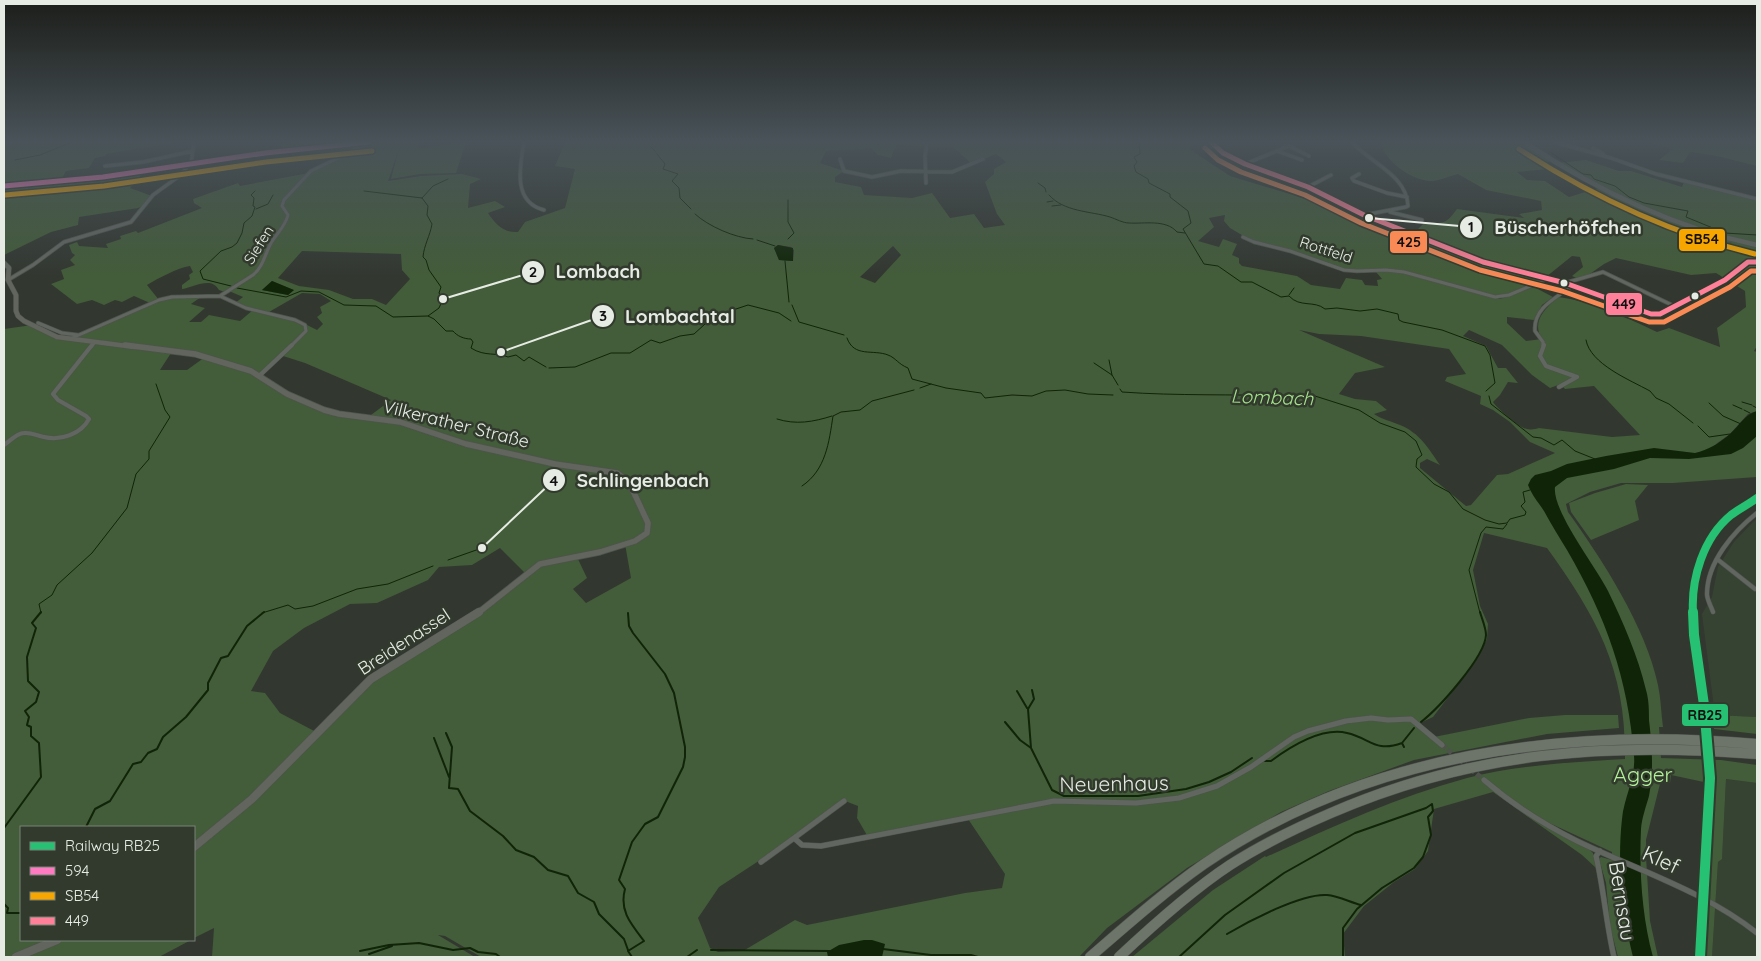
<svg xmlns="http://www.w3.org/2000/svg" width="1761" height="961" viewBox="0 0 1761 961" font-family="Quicksand,sans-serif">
<rect width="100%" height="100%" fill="#323730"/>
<path fill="#374332" d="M1757 518V717L1715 715 1702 614 1712 597 1718 567 1734 542Z
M1726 779 1757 783V957H1712L1718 862 1722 858Z"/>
<path fill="#435c39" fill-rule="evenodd" d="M6 142H177L106 154 105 156 95 158 89 168 66 171 61 180 4 186V144Z
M283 142H419V148L466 142 456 173 420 174 391 179 398 152 388 181 421 176 462 174 481 179 470 184 468 208 495 201 505 207 488 213C496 225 504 233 518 232L525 222 565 208 575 169 555 166 565 142H1199L1188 148 1230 176 1313 201 1354 221 1377 230 1386 231 1394 228 1412 235 1425 222C1444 224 1446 224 1457 209L1524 218 1519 214 1542 210 1541 201 1486 190 1458 174C1449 176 1439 181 1431 181 1413 181 1383 161 1381 142H1525L1550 161 1547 163 1550 169 1517 172 1527 180 1545 181 1569 197 1598 188 1636 206 1701 232 1757 247V346L1754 351 1757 352V411L1748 414 1730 434 1716 444 1731 441 1750 421 1749 417 1757 412V477L1673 483H1621L1590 492 1566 504 1568 512C1602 559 1646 627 1658 685 1661 699 1661 713 1663 727H1659L1661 758 1721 760 1757 765V783L1726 779 1722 859 1718 862 1712 957H1704L1714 798 1713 784 1671 775 1670 783 1661 780 1646 840V857L1650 921 1658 957H1618L1610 926 1606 883 1599 859 1601 857 1612 860V852L1545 821 1505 795 1501 790 1495 791 1532 818 1588 848 1593 853 1596 868 1582 855 1493 792 1434 809 1428 851 1415 869 1394 882 1364 906 1343 934 1345 957H1132L1213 890 1265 856 1266 857C1332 827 1397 797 1467 778 1518 765 1573 762 1625 759 1626 670 1598 619 1547 548L1484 533 1473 570 1480 606 1488 624 1487 639 1475 662 1433 717 1420 723 1412 717 1388 719 1370 716 1322 725 1325 728 1371 719 1389 722H1411L1440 745H1442L1434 737 1529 718 1565 715H1618L1619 728 1547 734 1414 760 1329 791 1281 812 1187 868 1107 928 1079 957H481L445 936 438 935 475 957H212L214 928 194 938V827H21V940H191L159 957H4V329L32 325 57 337 70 339 150 303 134 296 122 302 115 300 104 305 92 300 77 304 51 284 64 279 61 270 75 265 70 260 75 255 72 253 69 245 77 242 79 246 108 248 106 244 121 239 120 236 136 231 138 233 202 208 194 203 193 199 238 183 240 186 309 173 352 153 362 144 280 151ZM896 145 953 147 972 164 996 154 1006 162 994 169V174L985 182 997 214 1005 225 984 228 974 214 950 218 932 193 912 198 864 195 861 187 835 182V177L844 171 820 163 826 151 871 148 878 155 891 158ZM1225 215 1224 221 1230 228 1257 244 1287 249 1344 269 1362 271 1383 268 1402 271 1496 296 1507 294 1541 281 1572 256 1580 257 1583 267 1572 276 1579 279 1587 276 1604 264 1616 258 1691 275 1716 273 1745 291 1746 307 1717 328 1720 347 1669 328 1657 332C1623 316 1595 302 1558 297 1545 309 1531 321 1542 339L1526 341 1507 323V317L1534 320 1542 305 1553 297 1534 287 1500 299 1416 275 1384 270 1376 272 1382 279 1377 280 1378 286 1365 285 1362 280 1346 278 1340 289 1311 285 1297 276 1242 266 1239 263V258L1232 255 1237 244 1223 239 1219 247 1198 241 1214 227 1209 218ZM1692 230 1731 243H1732L1717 239 1696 249 1688 246 1686 235ZM778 245 791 247 794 250 793 261 779 260 774 248ZM893 246 901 255 875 283 860 277ZM302 251 401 254 402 270 410 279 386 305 372 299H353L329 290 299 286 278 278ZM190 266 193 272 189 275 190 279 182 285V289C195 287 211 276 219 290L225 292 234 286 229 291 243 297 235 303 253 310 240 321 209 315 201 322H189L205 308 191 304 201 297H172L159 300 147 285C159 278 177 268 190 266ZM272 281 293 290H294L288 295 262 290ZM302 293 320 294 331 301 320 307 322 313 317 317 323 324 317 330 301 322 269 312ZM1299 330 1319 334 1361 336 1449 349 1466 374 1447 377 1445 381 1481 396 1480 404 1493 410 1510 422 1530 442 1555 453 1508 474 1497 475 1471 505 1466 506 1420 468V463L1427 459 1440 465C1429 449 1420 433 1400 425 1391 421 1383 420 1374 414L1387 410 1376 401 1355 399 1339 394 1355 373 1385 367ZM1469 330 1502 345 1532 375 1550 388 1561 384 1565 389 1594 386 1640 435 1612 437 1539 428C1536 429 1531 430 1527 429 1519 428 1497 408 1493 402L1500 395 1508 382 1518 383 1506 368H1498L1486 346 1463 336ZM173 350 205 357 187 370H160ZM280 355 305 363 391 400 367 418C323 412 297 400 259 376ZM625 544 631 578 586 603 573 589 587 578 577 557ZM500 548 526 574 473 617 371 680 318 733 280 713 265 693 251 691 273 651 304 628 350 604 377 603 428 580 439 567 472 565ZM845 801 858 806 857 818 868 837 968 819 1005 874 1002 888 965 893 807 925 795 920 743 951 718 952 710 948 698 918 719 887 794 838Z
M1648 142H1757V166L1717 156 1690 152 1683 163 1659 160 1673 149Z
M1586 160 1619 171H1631L1682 187 1684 182 1757 199V244L1717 235 1639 205 1557 163Z
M143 173 130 188 152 196 145 205 138 208 79 217 78 225 51 232 4 255V187Z
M1626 484 1648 485 1635 501 1639 520 1591 540 1571 512 1569 503 1595 493Z
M1715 715 1757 717V734L1714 729Z"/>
<path fill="#102507" d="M778 245 793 248V261L779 260 774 248Z
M272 281 294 290 288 295 262 290Z
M1757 411V436L1743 448 1731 454 1689 459 1650 458 1614 469 1567 478 1555 487C1552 511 1596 567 1608 591 1623 622 1638 656 1646 690 1649 700 1649 711 1649 720 1652 746 1654 770 1649 796 1646 807 1642 817 1641 829 1639 871 1642 917 1653 957H1633C1622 912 1617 865 1622 819 1624 797 1636 778 1634 756 1628 678 1606 617 1567 550 1559 537 1551 524 1544 511 1538 502 1532 495 1528 485L1531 479 1535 475 1551 471 1567 464 1606 456 1654 448 1695 453C1708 450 1720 443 1730 434 1740 425 1744 415 1757 411Z
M864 940H872L885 944 882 957H828L827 952 839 945Z"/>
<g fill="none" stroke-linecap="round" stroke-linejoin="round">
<path stroke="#102507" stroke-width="1" d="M1139 142 1140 154 1134 157 1137 162 1134 166 1136 172 1148 179 1149 183 1170 194V197L1188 211 1191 223 1183 229 1204 264 1218 266 1241 282H1252L1281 297 1289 296C1300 308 1314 300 1325 309L1337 308 1360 311 1377 309 1398 314 1399 320 1403 322 1442 330 1485 346 1490 355 1495 383 1486 391
M650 146 655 151
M1550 152 1583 174 1591 175 1594 179 1615 186 1629 197 1644 203 1688 211 1686 217 1725 233 1757 235
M657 154 665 164 663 169 678 174 672 181 679 188 680 198 691 209
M15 160 40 155 72 142
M1038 183 1045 188 1046 192
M364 191 422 198
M1049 195C1064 212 1090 211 1110 217 1116 219 1123 223 1129 223 1144 224 1166 219 1177 232L1185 233
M422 198 428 206 427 215 432 224C430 236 424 245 423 257L426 260 429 270 441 287 439 293 443 299 439 308 428 316 434 319 446 331H453C457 336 464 339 471 339L473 342 471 348C485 357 497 352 508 357L516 355 524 361 529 357 546 367
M422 198 433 186 448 179
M788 200V222L794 233 788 239
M1047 202 1053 201
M1052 206 1061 205
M256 209 268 204 273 195
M695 214C708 226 735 238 753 239
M757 240 775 246
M785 261 789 302
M231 286 203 279 200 271 221 251 232 247 237 243 242 233 244 223 252 216 255 207 253 206 254 198 251 195 255 191
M237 288 286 297 301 291 319 292 344 305 376 306 393 317 428 316
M1289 295 1294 288
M792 305 799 322 844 335
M847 338C854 358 873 349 888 355 896 358 898 364 908 368L912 379 946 388 981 393 985 398 1012 395 1032 396 1046 391 1065 390 1088 394 1113 395
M1586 340C1590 364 1630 380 1650 391L1656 398 1669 404 1693 423
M1109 360 1112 375
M1094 363 1112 375 1118 385
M549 368 575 367 611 353H630L651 340 660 343 680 336 694 334 705 324 724 313 748 305 779 313 791 321
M920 388 931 384
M1120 389 1122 392C1177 396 1233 394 1288 396L1293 394 1315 396 1359 410 1380 423 1405 432 1416 441 1422 455 1417 459 1416 467 1434 484 1449 492 1463 509 1485 520 1499 524 1507 523 1510 519 1525 515 1526 512 1521 506 1525 502 1523 492 1530 490
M1489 396 1491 404 1533 437 1541 438 1554 445 1562 440 1575 451 1595 459
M1742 402 1752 405
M1709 403 1723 416 1741 424
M1733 405 1742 409
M1753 406 1757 408
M1744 410 1750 413
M777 419C796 425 813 422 832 416
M1698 426 1709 437 1730 434
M802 486C826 470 829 442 833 416L841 412 860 410 872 401 914 390
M448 560 482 548
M41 613 39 604 52 595 57 585 92 553 127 508 136 474 149 459V451L170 417 165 410 156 384
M262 613 288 605 295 609 313 606 357 589 388 584 433 566
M1480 613 1469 570 1481 533 1486 527 1503 529 1507 524"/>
<path stroke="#102507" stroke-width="2" d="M628 613 629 626 633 633 665 674 674 693 685 747V757L683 767 658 817 645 824 632 842 619 880 625 889C619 911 631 924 644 941L628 951 632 957
M1032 690 1034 699 1028 709 1031 748 1052 790 1064 796H1138L1186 789 1209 782 1231 772 1252 758
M1017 691 1027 708
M1005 722 1020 740 1031 748
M1421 722C1439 708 1485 657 1486 635 1486 628 1482 619 1480 612
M446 733 452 747 449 788 458 789 470 811 503 836 516 850 534 857 548 870 568 876 578 893 594 902 599 914 624 939 628 950
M434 738 449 777
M1404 747 1402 743 1414 728
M1265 761H1271C1290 747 1322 727 1347 733 1370 738 1375 753 1402 743
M86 827 95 809 110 801 133 764 141 762 148 753 157 749 163 737 186 717 208 690V683L221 658 228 656 247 626 264 612
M4 828 41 777 39 743 31 736V727L27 725 29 717 25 711 36 702 39 692 28 681 27 657 36 628 32 623 41 612
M4 904 8 908 7 913H21
M1227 934C1249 921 1302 893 1327 895 1338 896 1350 902 1361 905
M883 949 931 955H971L978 957
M711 950 832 951
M360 951 389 945 419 943 453 950 470 948 478 952 496 954 500 957
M369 954 392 946
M687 957 697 950
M1179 957 1225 915 1284 873 1355 833 1426 808 1432 804
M1343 957V928L1357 909 1382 888 1414 868 1423 857 1431 835 1428 817 1433 811 1432 804"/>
<path stroke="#4d524b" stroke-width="5" stroke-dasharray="5 2.5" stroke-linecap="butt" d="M1442 745 1484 780"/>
<defs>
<path id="street-far2" d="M524 142C520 166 512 202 544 210
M1211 142 1223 153 1245 164 1308 187 1364 215 1483 262 1565 283 1651 314H1660L1725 280 1748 262H1757
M1352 142C1370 163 1407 175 1408 206L1406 207 1364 215
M1555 142 1611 158 1656 174 1757 199
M1593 148 1603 154
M1277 151 1302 160
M840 159 844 171 872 177 901 171 952 172 983 159
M191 164 194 142
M1245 164 1289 146 1309 156
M105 166 143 162 193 151
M1359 174 1352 178 1354 181 1387 193 1407 197
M926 183 925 156 927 142
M1308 187 1331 175
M1390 212 1422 220
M1243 237 1254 242 1290 251 1344 270 1357 271 1386 270 1404 272 1495 297 1509 295 1547 279
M8 280 33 265 64 242 131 222 153 195 182 174 189 164
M1565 283 1603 272 1674 306
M220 296 246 308 295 320 305 325 306 331 290 347
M38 323 62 333 78 335
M72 338 159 300 172 297 220 296 253 275C263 267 265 254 271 243 277 233 285 227 288 215L282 206 284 200 311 171 351 152 362 143
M91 347 95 342
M1543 347V342L1535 331C1533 308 1556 298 1572 286"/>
<path id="street-far1" d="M1544 345 1540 356 1546 366 1577 377 1559 387
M259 376 292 345
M4 445C10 441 17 433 24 433 31 432 37 436 44 437 61 441 81 434 89 419L86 416 58 400 53 394 92 345
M1717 559 1755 589
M1713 612C1711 606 1707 600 1707 594 1707 562 1734 531 1757 513"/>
<path id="street" d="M1484 780C1512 804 1543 824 1577 841 1637 870 1704 891 1757 933
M794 838 844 801
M1600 851 1596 856C1604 890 1606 923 1614 957
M761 862 794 838 802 845 821 846 1054 801 1136 803 1179 798 1217 786 1251 767 1294 737 1308 731 1346 721 1371 718 1388 720 1411 719 1442 745"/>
<path id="secondary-far2" d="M1524 142C1596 190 1672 227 1757 245
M4 186 103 177 265 153 371 142
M4 263 9 268 8 280 16 295V311L18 316 24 321 57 337 135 347"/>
<path id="secondary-far1" d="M125 345 195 354 251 371 287 394 324 410 339 414 400 422 466 444 555 464 617 473 627 481 634 493 648 523 647 533 635 541 600 552 540 564 478 613"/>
<path id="secondary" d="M194 847 252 799 371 679 479 612
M16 957 57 940"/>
<path id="highway" d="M1090 957C1127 925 1164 892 1204 864 1367 753 1565 727 1757 744
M1119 957C1152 926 1192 890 1230 865 1261 845 1296 828 1331 813 1472 752 1605 742 1757 754"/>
</defs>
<use href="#street-far2" stroke="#4f544d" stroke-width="4.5"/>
<use href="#street-far1" stroke="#4f544d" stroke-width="5"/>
<use href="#street" stroke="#4f544d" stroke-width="6"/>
<use href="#secondary-far2" stroke="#4f544d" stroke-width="5.5"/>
<use href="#secondary-far1" stroke="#4f544d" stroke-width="7"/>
<use href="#secondary" stroke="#4f544d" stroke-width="9"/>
<use href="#highway" stroke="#4f544d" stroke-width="11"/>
<use href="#street-far2" stroke="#626661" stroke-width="3"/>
<use href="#street-far1" stroke="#626661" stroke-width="4"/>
<use href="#street" stroke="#626661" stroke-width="5"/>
<use href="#secondary-far2" stroke="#61655e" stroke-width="4.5"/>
<use href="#secondary-far1" stroke="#61655e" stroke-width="5.5"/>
<use href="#secondary" stroke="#61655e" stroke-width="8"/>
<use href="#highway" stroke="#6d7469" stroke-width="10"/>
<defs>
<path id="bus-1" d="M4 186 103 177 265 153 369 142"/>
<path id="bus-2" d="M1519 149C1593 197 1669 233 1755 254
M5 195 104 186 266 162 372 151"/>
<path id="bus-3" d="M1211 142 1223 153 1245 164 1308 187 1364 215 1483 262 1565 283 1651 314H1660L1725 280 1748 262H1757"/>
<path id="bus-4" d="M1205 148 1218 160 1241 172 1305 195 1361 223 1480 270 1562 291 1649 322H1664L1730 287 1751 271H1757"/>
</defs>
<use href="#bus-1" stroke="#313a2d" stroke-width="8"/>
<use href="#bus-2" stroke="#313a2d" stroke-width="8"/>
<use href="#bus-3" stroke="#313a2d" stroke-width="8"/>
<use href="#bus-4" stroke="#313a2d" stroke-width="8"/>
<use href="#bus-1" stroke="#fe7ac1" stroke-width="5"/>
<use href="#bus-2" stroke="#f7a600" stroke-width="5"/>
<use href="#bus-3" stroke="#ff8098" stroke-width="5"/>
<use href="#bus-4" stroke="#f98a56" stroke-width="5"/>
<defs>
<path id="rail-1-far1" d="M1693 613C1691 579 1703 538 1731 515 1739 509 1749 504 1757 498"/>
<path id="rail-1" d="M1693 612 1694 635 1704 705 1710 778 1700 957"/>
</defs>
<use href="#rail-1-far1" stroke="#313a2d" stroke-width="11"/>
<use href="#rail-1" stroke="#313a2d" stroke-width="14"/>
<use href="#rail-1-far1" stroke="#26c172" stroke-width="8"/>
<use href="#rail-1" stroke="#26c172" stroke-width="10"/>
</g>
<linearGradient id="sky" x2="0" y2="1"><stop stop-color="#1c1e1a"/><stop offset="0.51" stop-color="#495359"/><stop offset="1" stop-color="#495359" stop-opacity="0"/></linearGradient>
<rect width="1761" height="277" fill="url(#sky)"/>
<g fill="#e6ece4" stroke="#313a2d" stroke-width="2">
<circle cx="1564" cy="283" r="4.5"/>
<circle cx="1695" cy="296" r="4.5"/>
</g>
<g text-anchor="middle" stroke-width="5" stroke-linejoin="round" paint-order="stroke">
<g font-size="15" fill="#e6ece4" stroke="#313a2d">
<text transform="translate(259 245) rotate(-58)" y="5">Siefen</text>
<text transform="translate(1326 250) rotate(18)" y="5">Rottfeld</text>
</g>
<g font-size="18" fill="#e6ece4" stroke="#313a2d">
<text transform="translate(456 424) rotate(14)" y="6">Vilkerather Straße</text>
<text transform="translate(404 642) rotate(-33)" y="6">Breidenassel</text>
</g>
<g font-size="19" font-style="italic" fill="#a4e38a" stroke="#313a2d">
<text transform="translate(1272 397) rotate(2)" y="7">Lombach</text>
</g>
<g font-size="21" fill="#b2f198" stroke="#313a2d">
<text x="1643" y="782">Agger</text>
</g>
<g font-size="21" fill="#e6ece4" stroke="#313a2d">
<text transform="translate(1114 784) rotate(-1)" y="7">Neuenhaus</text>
<text transform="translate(1661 860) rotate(25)" y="7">Klef</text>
<text transform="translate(1622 901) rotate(81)" y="7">Bernsau</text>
</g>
</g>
<path fill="none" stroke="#e6ece4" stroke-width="2" d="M1369 218L1471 227M443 299L533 272M501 352L603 316M482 548L554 480"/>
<g fill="#e6ece4" stroke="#313a2d" stroke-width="2">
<circle cx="1369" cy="218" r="5"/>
<circle cx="443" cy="299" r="5"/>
<circle cx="501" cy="352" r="5"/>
<circle cx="482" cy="548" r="5"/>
<circle cx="1471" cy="227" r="12"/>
<circle cx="533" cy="272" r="12"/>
<circle cx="603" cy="316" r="12"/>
<circle cx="554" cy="480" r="12"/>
</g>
<g font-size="15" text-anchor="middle" font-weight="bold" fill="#111">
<text x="1471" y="232">1</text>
<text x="533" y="277">2</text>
<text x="603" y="321">3</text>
<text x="554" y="486">4</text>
</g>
<g font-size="19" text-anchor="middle" font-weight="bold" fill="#e6ece4" stroke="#313a2d" stroke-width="5" stroke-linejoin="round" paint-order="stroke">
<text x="1568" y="234">Büscherhöfchen</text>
<text x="598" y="278">Lombach</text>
<text x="680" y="323">Lombachtal</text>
<text x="643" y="487">Schlingenbach</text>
</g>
<g stroke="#313a2d" stroke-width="2">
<rect x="1678" y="228" width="48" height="24" rx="5" fill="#f7a600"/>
<rect x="1389" y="230" width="39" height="24" rx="5" fill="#f98a56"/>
<rect x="1605" y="292" width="38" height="24" rx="5" fill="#ff8098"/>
<rect x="1681" y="703" width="48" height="24" rx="5" fill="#26c172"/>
</g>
<g font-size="14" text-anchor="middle" font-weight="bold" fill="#111">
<text x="1702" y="244">SB54</text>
<text x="1409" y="247">425</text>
<text x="1624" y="309">449</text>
<text x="1705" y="720">RB25</text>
</g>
<rect width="1761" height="961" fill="none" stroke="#e6ece4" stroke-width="10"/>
<rect x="20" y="826" width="175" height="115" fill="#313a2d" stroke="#798176"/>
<rect x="30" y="842" width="25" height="8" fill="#26c172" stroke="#798176"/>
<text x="65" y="851" font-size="15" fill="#e6ece4">Railway RB25</text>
<rect x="30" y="867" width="25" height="8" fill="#fe7ac1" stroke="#798176"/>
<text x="65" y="876" font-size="15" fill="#e6ece4">594</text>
<rect x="30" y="892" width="25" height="8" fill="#f7a600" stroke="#798176"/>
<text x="65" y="901" font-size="15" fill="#e6ece4">SB54</text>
<rect x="30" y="917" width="25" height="8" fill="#ff8098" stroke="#798176"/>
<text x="65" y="926" font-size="15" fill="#e6ece4">449</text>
</svg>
